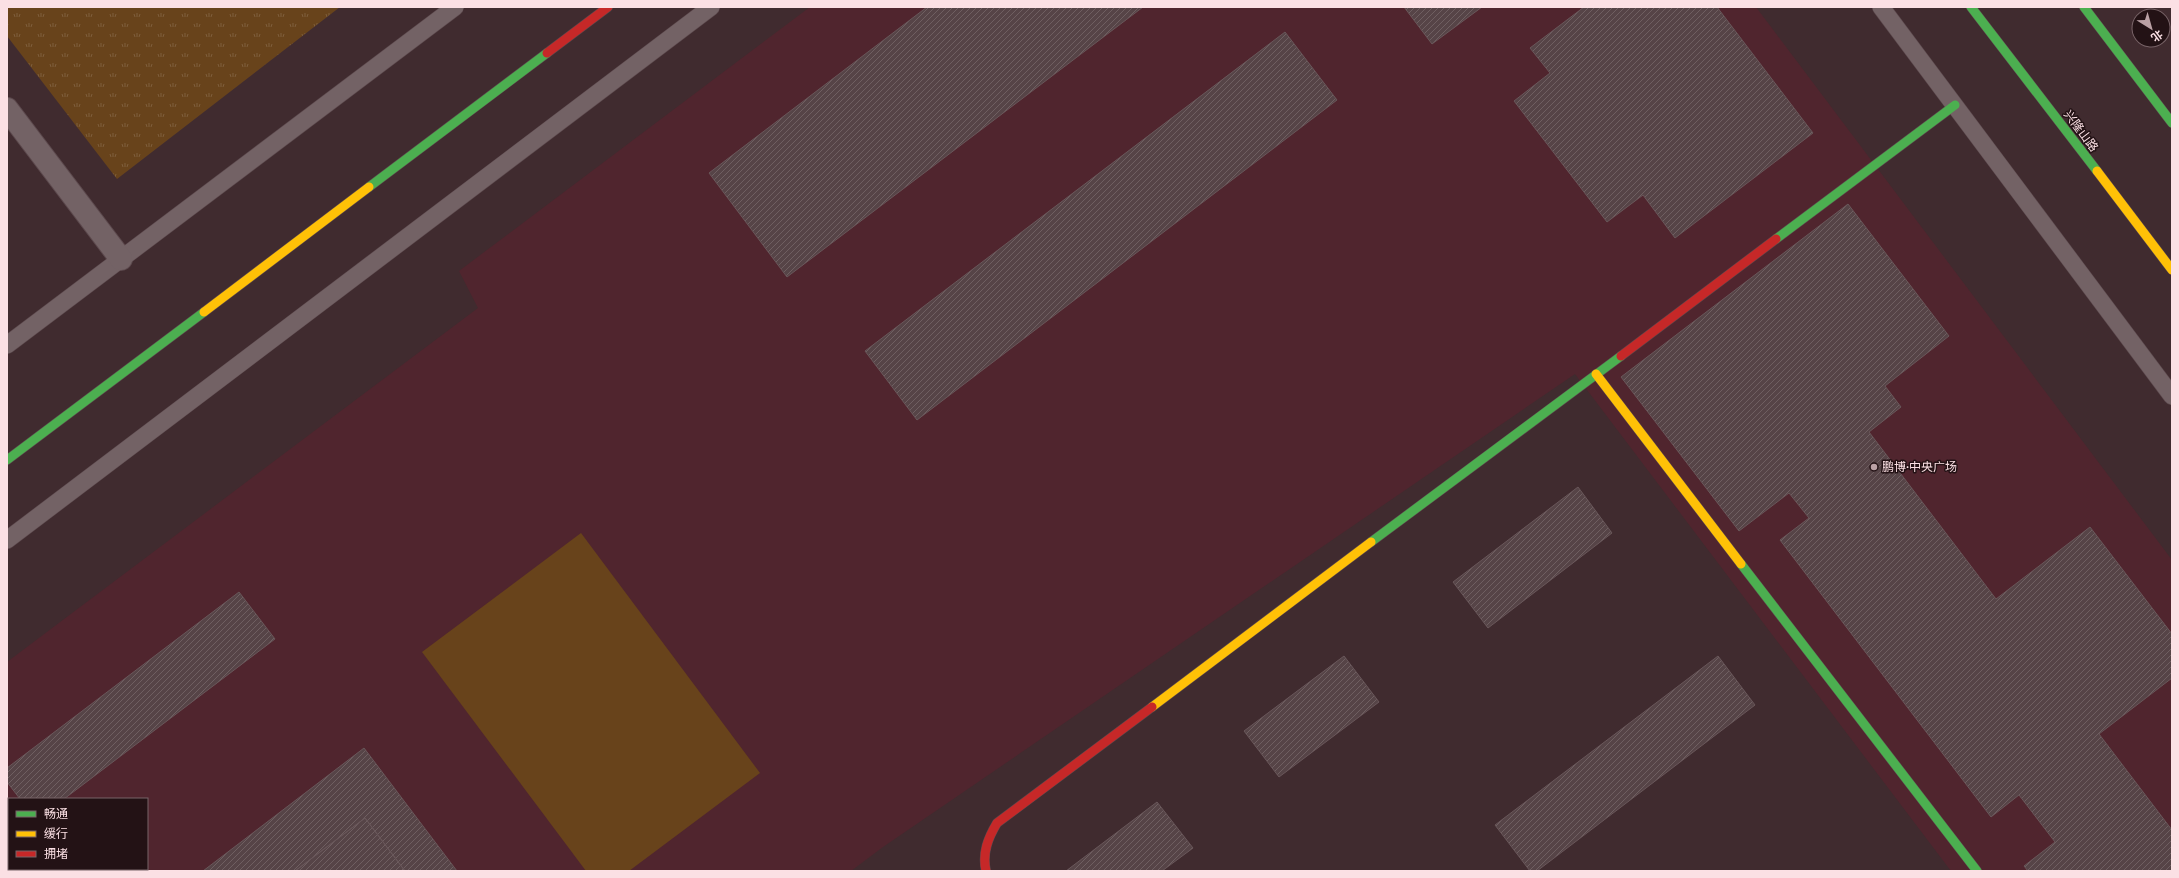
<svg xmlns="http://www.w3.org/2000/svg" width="2179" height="878" viewBox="0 0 2179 878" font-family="Lato,'Noto Sans SC',sans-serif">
<defs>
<pattern id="park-tufts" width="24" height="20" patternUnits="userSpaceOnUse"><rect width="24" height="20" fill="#68431b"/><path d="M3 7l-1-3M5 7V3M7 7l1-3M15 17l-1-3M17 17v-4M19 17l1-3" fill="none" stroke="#7e5e3c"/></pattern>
<pattern id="building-hatch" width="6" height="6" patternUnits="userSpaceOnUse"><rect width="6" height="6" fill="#564447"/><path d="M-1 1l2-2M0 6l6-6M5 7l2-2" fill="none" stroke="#6f5f61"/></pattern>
</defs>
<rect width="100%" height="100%" fill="#402b2f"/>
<path fill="#50252e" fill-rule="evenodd" d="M810 7H1756L2172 560V871H1951L1575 374 883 847 851 871H7V662L478 308 459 271ZM9 799H147V869H9Z"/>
<path fill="#68431b" d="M581 533 760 773 629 871H586L422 652Z"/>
<path fill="url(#park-tufts)" d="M7 7H340L117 179 7 36Z"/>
<path fill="url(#building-hatch)" stroke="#69575a" d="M927 7H1143L787 277 709 173Z
M1404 7H1482L1432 44Z
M1584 7H1717L1813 133 1675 238 1643 195 1607 222 1514 101 1550 73 1530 48Z
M1285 32 1337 100 917 420 865 351Z
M1848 204 1949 336 1885 386 1901 407 1869 432 1996 599 2090 527 2172 634V678L2099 734 2172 830V871H2028L2024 866 2055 842 2019 795 1991 817 1780 540 1809 518 1789 493 1739 531 1621 377Z
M1578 487 1612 533 1488 628 1453 582Z
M239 592 275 639 64 799H20L7 782V768Z
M1344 656 1379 702 1279 777 1244 731Z
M1718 656 1755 705 1537 871H1530L1495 825Z
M364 748 457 871H405L365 818 295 871H203Z
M1157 802 1193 848 1162 871H1066Z
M365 818 405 871H295Z"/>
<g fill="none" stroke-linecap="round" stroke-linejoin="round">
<defs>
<path id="lane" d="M1881 7 2172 396
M7 345 455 7
M7 540 711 7"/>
<path id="street" d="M7 109 121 259"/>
<path id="fast" d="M1971 7 2097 171
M2084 7 2172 123
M369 187 547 53
M1776 239 1955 105
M7 460 204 312
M1371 542 1621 356
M1741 564 1977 871"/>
<path id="slow" d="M2097 171 2172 270
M204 312 369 187
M1596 374 1741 564
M1152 707 1371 542"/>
<path id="jam" d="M547 53 608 7
M1621 356 1776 239
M986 871C982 853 988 838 997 823L1152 707"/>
</defs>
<use href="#lane" stroke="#5c494d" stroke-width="18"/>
<use href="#street" stroke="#5c494d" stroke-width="24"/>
<use href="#fast" stroke="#5c494d" stroke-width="10"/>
<use href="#slow" stroke="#5c494d" stroke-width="10"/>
<use href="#jam" stroke="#5c494d" stroke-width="10"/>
<use href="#lane" stroke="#736265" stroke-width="17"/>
<use href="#street" stroke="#736265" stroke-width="22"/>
<use href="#fast" stroke="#4caf50" stroke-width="9"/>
<use href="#slow" stroke="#ffc107" stroke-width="9"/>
<use href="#jam" stroke="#c62828" stroke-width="9"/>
</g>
<circle fill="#baa1a5" stroke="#231215" stroke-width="1.5" cx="1874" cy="467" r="4"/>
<g text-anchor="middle" stroke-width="3" stroke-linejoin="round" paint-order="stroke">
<g font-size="12" fill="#fbe0e4" stroke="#231215">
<text transform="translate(2081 131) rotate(53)" y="4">兴隆山路</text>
</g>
<g font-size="12" fill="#fbe0e4" stroke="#231215" text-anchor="start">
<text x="1882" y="471">鹏博·中央广场</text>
</g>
</g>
<rect width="2179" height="878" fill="none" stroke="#fbe0e4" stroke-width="16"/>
<rect x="8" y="798" width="140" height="72" fill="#231215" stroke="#796468"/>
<rect x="16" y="811" width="20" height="6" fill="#4caf50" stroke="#796468"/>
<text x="44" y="818" font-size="12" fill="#fbe0e4">畅通</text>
<rect x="16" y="831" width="20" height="6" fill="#ffc107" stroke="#796468"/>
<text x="44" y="838" font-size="12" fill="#fbe0e4">缓行</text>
<rect x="16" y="851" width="20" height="6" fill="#c62828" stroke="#796468"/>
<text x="44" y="858" font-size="12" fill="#fbe0e4">拥堵</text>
<g transform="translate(2151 28) rotate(143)"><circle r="19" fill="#231215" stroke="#796468"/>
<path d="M0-3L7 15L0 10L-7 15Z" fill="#baa1a5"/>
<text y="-6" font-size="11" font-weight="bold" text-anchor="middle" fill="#fbe0e4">北</text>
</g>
</svg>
